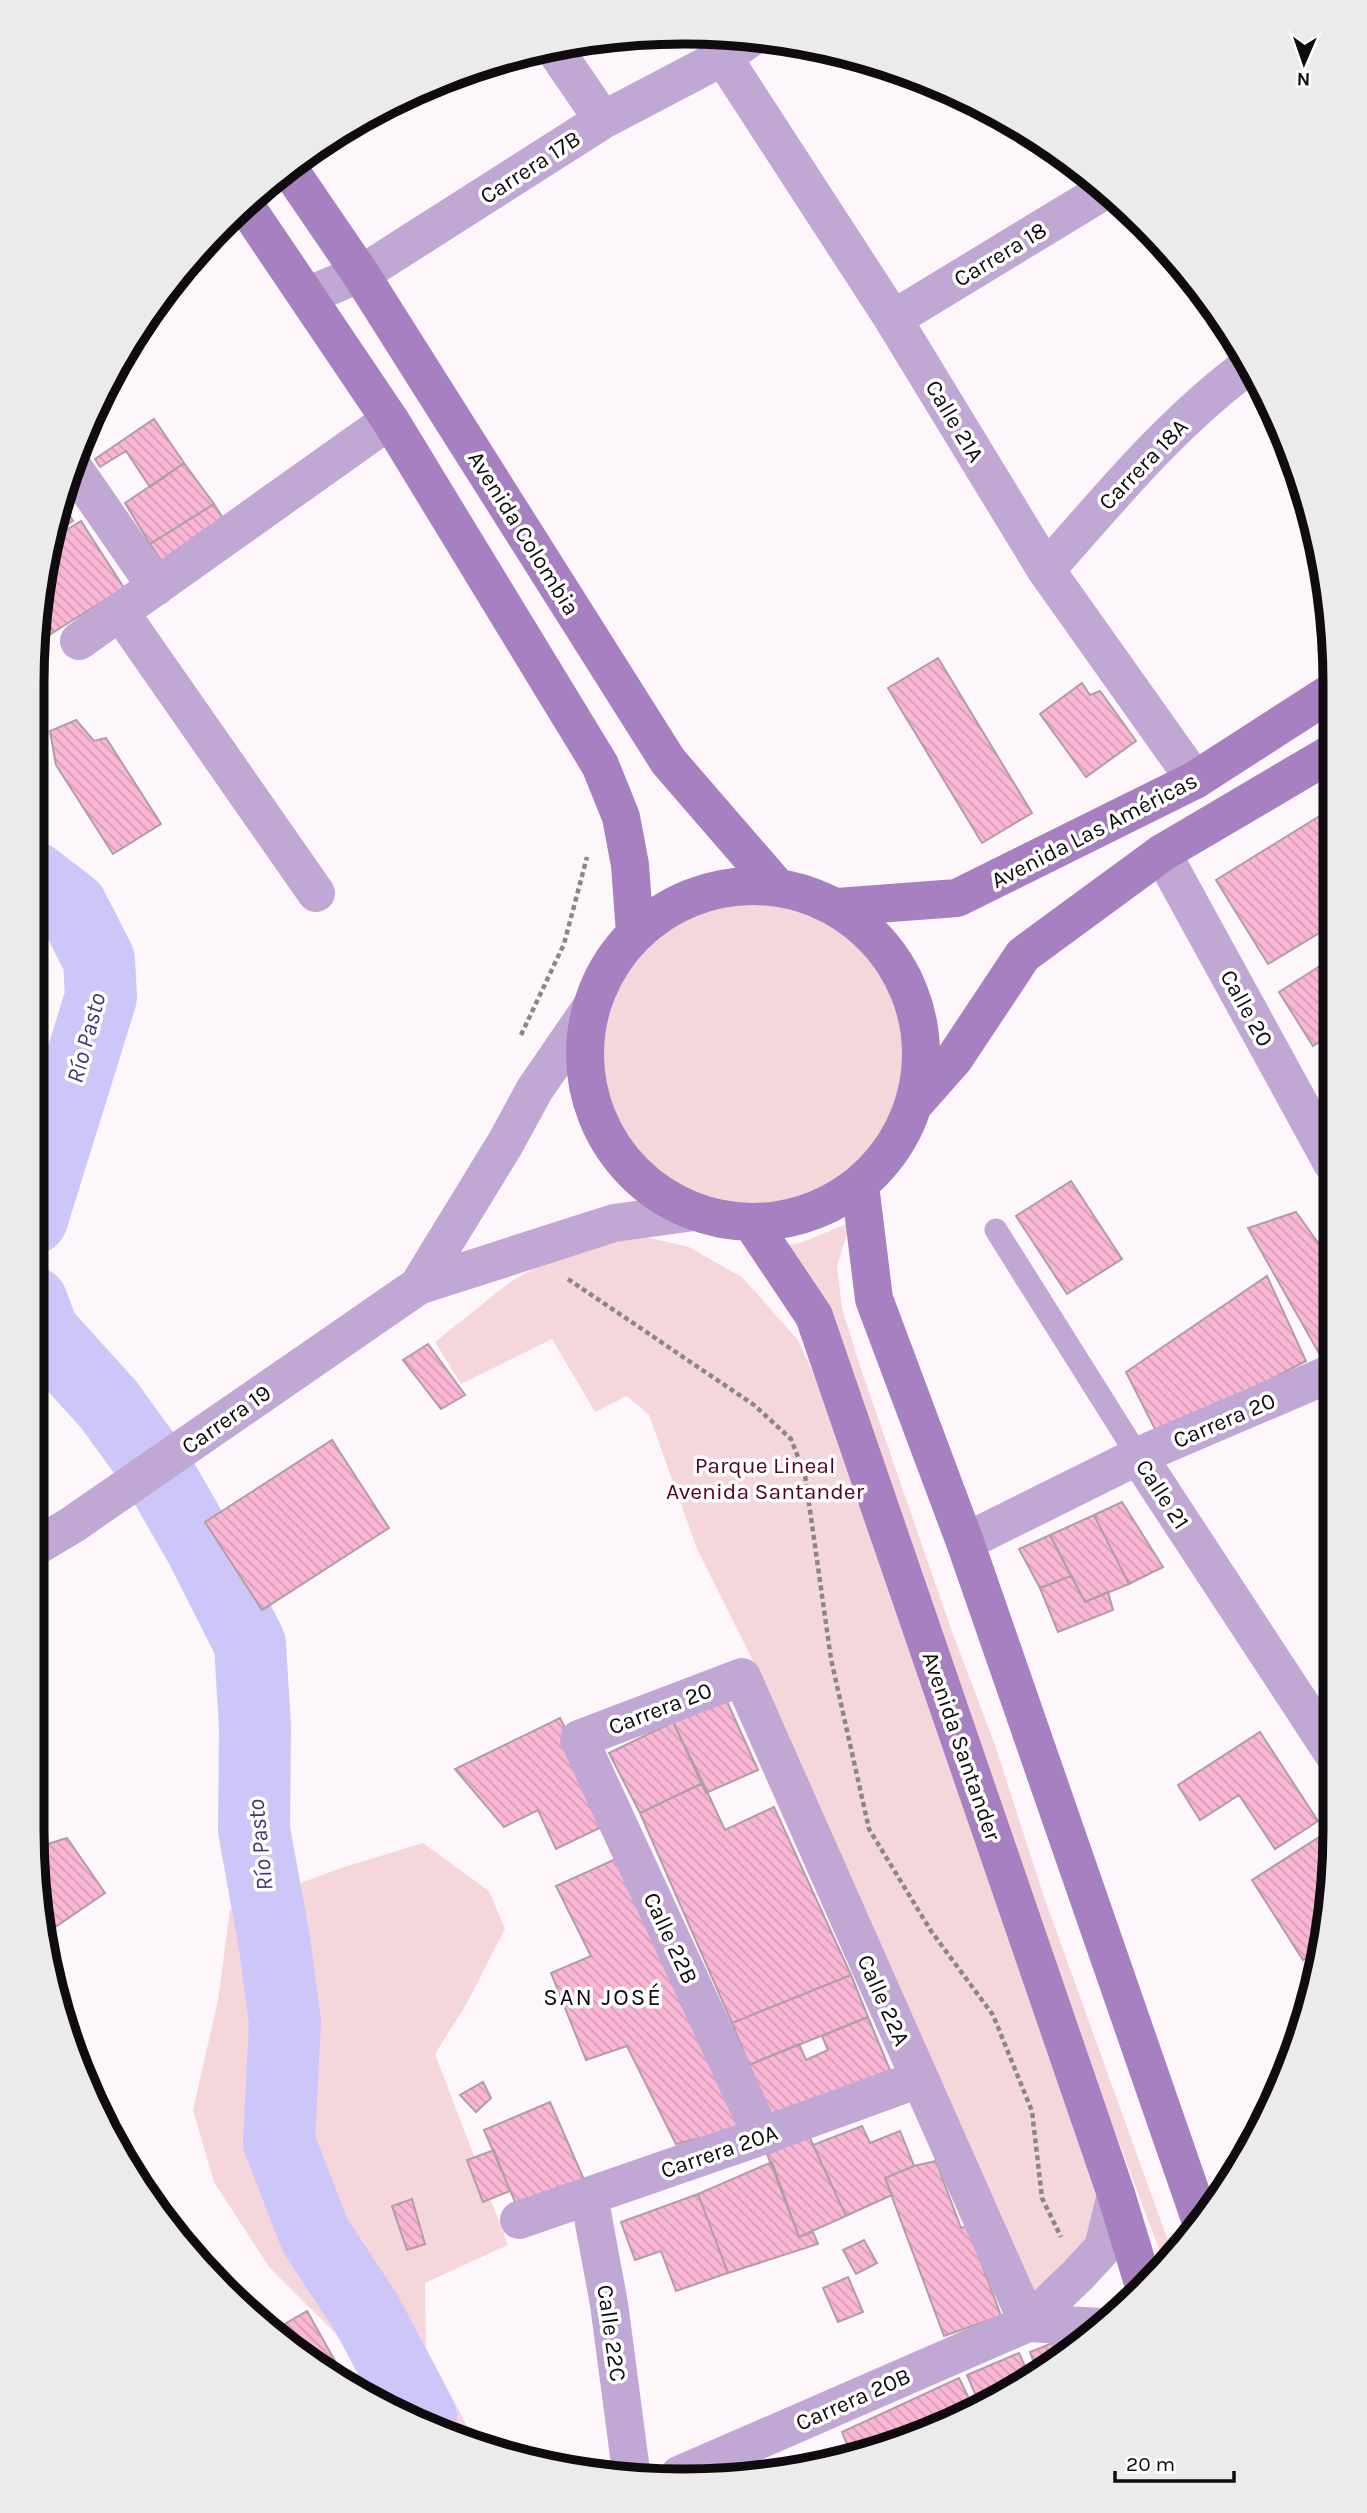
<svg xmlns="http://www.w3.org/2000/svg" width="1367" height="2513" viewBox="0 0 1367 2513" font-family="Karla,sans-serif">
<defs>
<pattern id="building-back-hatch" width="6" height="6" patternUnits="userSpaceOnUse" patternTransform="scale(1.75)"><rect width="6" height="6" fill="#fab6d5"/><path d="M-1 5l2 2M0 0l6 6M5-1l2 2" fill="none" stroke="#d59bb6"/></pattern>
</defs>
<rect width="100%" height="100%" fill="#fdf7fc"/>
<path fill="#f5d7db" d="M589 1055a163 163 0 1 1 326 0a163 163 0 1 1-326 0Z
M851 1222 837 1266 842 1308 860 1366 951 1629 995 1745 1044 1897 1171 2249 1163 2260 1067 2003 776 1248 803 1242Z
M636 1235 689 1247 743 1278 798 1340 847 1447 1105 2188 1097 2242 1034 2295 759 1673 697 1549 649 1415 627 1396 595 1412 552 1339 461 1384 435 1342 510 1282 575 1246Z
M423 1843 489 1891 505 1929 467 2003 435 2054 508 2245 425 2283 426 2348 475 2441 371 2394 336 2334 269 2267 214 2182 193 2110 218 2000 230 1909 344 1867Z"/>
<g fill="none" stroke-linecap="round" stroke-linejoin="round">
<path stroke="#cdc6f9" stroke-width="72" d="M32 1219 101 997 99 960 72 907 33 877
M32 1302 43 1332 109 1405 159 1474 201 1547 250 1644 255 1728 254 1830 274 1940 285 2022 279 2142 315 2235 367 2314 421 2417"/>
</g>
<path fill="url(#building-back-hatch)" stroke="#b09da5" stroke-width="2" d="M154 419 184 463 150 487 126 451 100 467 95 459Z
M184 463 214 504 150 544 125 503Z
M60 499 73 521 64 527 66 530 81 521 124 588 54 632 38 609 54 514Z
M214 504 226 523 162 562 150 544Z
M38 609 54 632 33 646V641Z
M938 658 1032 813 982 843 888 688Z
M1082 683 1090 695 1100 691 1136 741 1086 777 1040 714Z
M76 720 94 741 106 738 161 824 113 854 56 765 50 731Z
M1331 809V926L1268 964 1216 880Z
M1331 959V1034L1313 1046 1279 992Z
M1071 1181 1122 1259 1067 1294 1016 1216Z
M1296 1212 1329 1258H1332V1349L1320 1355 1248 1228Z
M1267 1276 1306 1361 1159 1437 1126 1372Z
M428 1344 465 1395 441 1409 403 1360Z
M332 1440 389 1528 262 1610 205 1522Z
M1122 1502 1163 1567 1129 1584 1094 1515Z
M1094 1515 1129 1584 1085 1602 1050 1535Z
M1050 1535 1071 1576 1040 1588 1019 1549Z
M1071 1576 1085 1602 1108 1592 1113 1610 1058 1632 1040 1588Z
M725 1697 758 1770 706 1793 673 1722Z
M560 1718 612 1822 556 1849 538 1810 504 1827 455 1769Z
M673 1722 703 1783 640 1813 609 1753Z
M1260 1732 1318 1821 1275 1849 1239 1795 1200 1820 1178 1785Z
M703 1783 725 1830 774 1807 851 1975 732 2023 640 1813Z
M1324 1834 1334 1850V1872L1322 1948 1303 1960 1252 1880Z
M67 1838 105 1893 48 1932 35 1848Z
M620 1857 746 2127 676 2144 627 2046 586 2060 551 1973 591 1956 556 1886Z
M851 1975 868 2017 749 2065 732 2023Z
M868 2017 890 2070 772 2121 749 2065 799 2044 806 2060 828 2050 822 2036Z
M483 2082 491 2098 476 2112 460 2095Z
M550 2102 585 2182 519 2211 484 2130Z
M862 2126 870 2143 900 2131 914 2166 885 2178 892 2195 846 2216 813 2145Z
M809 2136 846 2216 799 2237 767 2154Z
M494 2150 510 2191 483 2202 467 2160Z
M936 2161 961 2228 968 2226 1001 2316 944 2336 885 2178 914 2166Z
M772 2162 799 2237 813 2232 818 2244 728 2273 698 2194Z
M698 2194 728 2273 676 2291 661 2251 635 2260 621 2222Z
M412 2199 425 2244 407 2250 392 2206Z
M864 2240 877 2263 856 2274 843 2250Z
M848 2277 863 2312 838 2322 823 2288Z
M307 2311 348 2384 322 2372 276 2329Z
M1082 2331 1084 2338 1036 2368 1030 2352Z
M1019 2353 1028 2373 979 2403 967 2375Z
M959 2378 973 2407 933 2432 850 2451 842 2432Z"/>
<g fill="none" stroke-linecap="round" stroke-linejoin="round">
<path stroke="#8b868a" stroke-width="4.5" stroke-dasharray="5 3.5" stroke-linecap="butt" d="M521 1035 564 944 587 857
M568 1279 754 1405 791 1439 805 1475 831 1659 869 1829 931 1931 993 2015 1032 2111 1042 2198 1061 2237"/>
<path stroke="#c1a8d4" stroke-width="23" d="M996 1230 1138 1456"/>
<path stroke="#c1a8d4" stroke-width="38" d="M553 47 603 120
M723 57 893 319 1046 570 1195 780
M307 296 366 271 603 120 723 57 752 37
M893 319 1107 189
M73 467 156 587
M1046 570C1109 499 1171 423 1248 366
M120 612 316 893
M79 641 390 420
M1162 853 1332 1163
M1138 1456 1334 1755
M965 1542 1138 1456 1332 1373
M762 2136 579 1739 742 1677 1028 2323
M589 2196 609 2304 631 2471
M519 2220 762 2136 919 2079
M1028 2323 1102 2327
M679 2475 1028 2323 1079 2274 1103 2248 1116 2194"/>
<path stroke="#c1a8d4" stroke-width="38" d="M418 1286 505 1144 535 1089 590 1009
M32 1549 72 1525 418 1286 614 1223 694 1212"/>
<path stroke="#a680c0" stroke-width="38" d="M287 166 360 273 668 761 777 887
M245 205 390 420 600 765 621 817 630 865 635 933
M585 1054a168 168 0 1 1 336 0a168 168 0 1 1-336 0Z
M837 907 957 898 1195 780 1330 693
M916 1102 954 1059 1023 955 1162 853 1330 754
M860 1185 874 1299 965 1542 1199 2216
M751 1222 814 1316 1116 2194 1143 2283"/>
</g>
<g text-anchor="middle" stroke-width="7" stroke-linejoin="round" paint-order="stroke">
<g font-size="23" fill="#100b0f" stroke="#fff">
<text transform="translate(530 167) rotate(-33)" y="8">Carrera 17B</text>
<text transform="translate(1000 254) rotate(-31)" y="8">Carrera 18</text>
<text transform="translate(955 421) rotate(59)" y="8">Calle 21A</text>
<text transform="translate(1143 464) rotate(-46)" y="8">Carrera 18A</text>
<text transform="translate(524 533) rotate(58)" y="8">Avenida Colombia</text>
<text transform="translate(1094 830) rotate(-27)" y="8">Avenida Las Américas</text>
<text transform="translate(1247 1008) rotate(61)" y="8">Calle 20</text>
<text transform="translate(226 1419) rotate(-35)" y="8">Carrera 19</text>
<text transform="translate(1224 1420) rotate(-23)" y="8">Carrera 20</text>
<text transform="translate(1163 1494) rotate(57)" y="8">Calle 21</text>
<text transform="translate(660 1708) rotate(-21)" y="8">Carrera 20</text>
<text transform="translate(962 1746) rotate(71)" y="8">Avenida Santander</text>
<text transform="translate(671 1938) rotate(65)" y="8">Calle 22B</text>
<text transform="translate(884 2000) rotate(66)" y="8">Calle 22A</text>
<text transform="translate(719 2151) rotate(-19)" y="8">Carrera 20A</text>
<text transform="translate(612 2333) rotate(82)" y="8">Calle 22C</text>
<text transform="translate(853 2399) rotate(-24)" y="8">Carrera 20B</text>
</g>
<g font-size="23" fill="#57001f" stroke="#fff">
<text x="765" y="1473">Parque Lineal<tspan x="765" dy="26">Avenida Santander</tspan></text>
</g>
<g font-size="24" font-style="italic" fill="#46347c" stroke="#fff">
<text transform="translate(86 1038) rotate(-75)" y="8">Río Pasto</text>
<text transform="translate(260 1845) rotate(-96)" y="8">Río Pasto</text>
</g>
<g font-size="24" letter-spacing="2" fill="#100b0f" stroke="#fff">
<text x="603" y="2005">SAN JOSÉ</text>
</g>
</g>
<path d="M0 0H1367V2513H0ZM683 44H684A639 639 0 0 1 1323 683V1830A639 639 0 0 1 684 2469H683A639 639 0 0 1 44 1830V683A639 639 0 0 1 683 44Z" fill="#ecebec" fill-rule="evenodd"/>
<path fill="none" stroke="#100b0f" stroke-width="9" d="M683 44H684A639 639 0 0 1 1323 683V1830A639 639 0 0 1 684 2469H683A639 639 0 0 1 44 1830V683A639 639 0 0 1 683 44Z"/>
<g transform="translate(1304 63) rotate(182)" stroke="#ffffff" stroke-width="5" paint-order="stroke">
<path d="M0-5L12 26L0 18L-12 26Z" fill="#100b0f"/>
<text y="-10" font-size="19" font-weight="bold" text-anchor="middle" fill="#100b0f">N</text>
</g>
<path d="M1115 2471v10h119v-10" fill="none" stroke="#100b0f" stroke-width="3.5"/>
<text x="1126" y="2471" font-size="21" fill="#100b0f" stroke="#ffffff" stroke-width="5" paint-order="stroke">20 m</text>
</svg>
